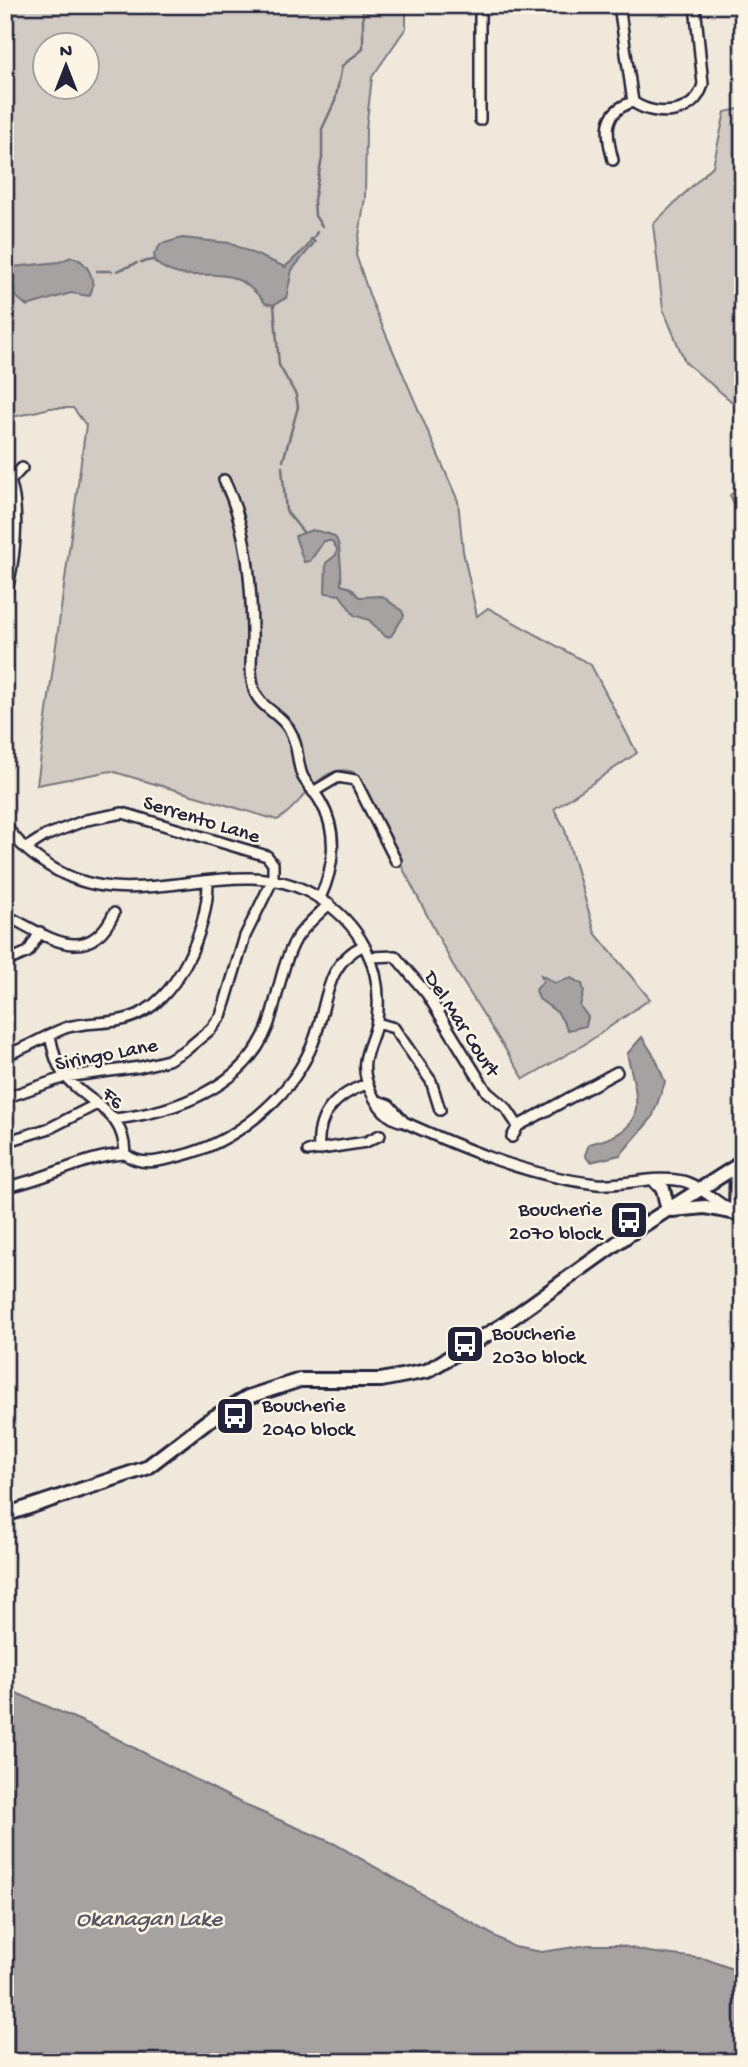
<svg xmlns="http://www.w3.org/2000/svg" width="748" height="2067" viewBox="0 0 748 2067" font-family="'Gochi Hand',sans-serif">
<rect width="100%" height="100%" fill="#efe8db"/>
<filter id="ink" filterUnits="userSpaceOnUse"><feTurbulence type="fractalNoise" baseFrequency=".0143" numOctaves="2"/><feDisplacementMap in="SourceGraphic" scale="14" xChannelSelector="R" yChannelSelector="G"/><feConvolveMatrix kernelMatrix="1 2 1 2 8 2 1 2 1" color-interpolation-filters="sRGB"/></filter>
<g filter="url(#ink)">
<path fill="#d1cbc3" stroke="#7a767f" stroke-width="2" fill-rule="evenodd" d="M5 5H406V28L372 77 366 129 365 198 356 255 371 300 458 501 463 551 477 616 488 608 591 665 637 753 554 809 564 827 595 933 650 999 585 1044 524 1079 456 971 353 772C321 760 299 810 277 820L111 771 37 785 86 425 73 408H50L5 419ZM46 46H88V88H46Z
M736 5H743V85Z
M743 108V411L685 362 663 309 653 224 713 166 725 112Z
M743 486V522L730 495Z"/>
<path fill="#a6a2a2" stroke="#716f79" stroke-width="2" d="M182 238 229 243 285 267 307 247 311 239 315 242 292 270 286 298 273 305 265 303C224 250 193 294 155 262L154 254 161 244Z
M71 257C88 260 98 282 89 296L71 293 27 306 7 289 13 267 59 262Z
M312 530C334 535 339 533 340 557 341 567 342 575 341 585L351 588 359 597 382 596 402 611 404 616 391 636 386 637 369 620 354 615 340 595 325 593 326 563 336 555 337 549 332 541H324L310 561 304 562 295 536Z
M541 975 555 983 571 978 582 984 584 992 580 1006 588 1017 586 1026 568 1030 558 1013 539 999 536 990 543 981Z
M642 1037 656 1059 665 1082 652 1118 620 1155 590 1162 585 1155 589 1144C650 1130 639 1103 627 1054Z
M5 1688 90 1725 247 1806 335 1844 514 1947 542 1952 588 1945H618L648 1952 706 1959 743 1973V2062H5Z"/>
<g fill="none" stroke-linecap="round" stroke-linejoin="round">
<path stroke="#716f79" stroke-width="2.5" d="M322 226 315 216 314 200 322 158V129L335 101 342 66 363 49V5
M313 239 317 232
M141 262 154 260
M97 271H112
M117 271 137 263
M274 305 279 365 296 395 298 407 283 461
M282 467 286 511 303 532"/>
<defs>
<path id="minor" d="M480 5V120
M619 5 633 102C656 118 695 116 703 84L695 5
M613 160C606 134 602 111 633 102
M224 480C247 527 251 579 252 631 253 651 248 670 254 690 260 708 280 713 289 729 299 745 296 759 302 775 306 784 315 792 320 801 339 832 334 868 320 898
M10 481 22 468
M5 482 10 481C21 513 14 565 5 598
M313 792 338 777 355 780 396 861
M5 824C17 843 36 859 56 870 140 918 233 848 314 895 360 922 384 967 377 1020 375 1034 367 1047 365 1061 362 1084 381 1119 404 1122 464 1149 531 1177 597 1184 625 1186 655 1175 683 1181 704 1186 725 1213 743 1213
M5 915C46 935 87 970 114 913
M371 957 395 956 427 994 487 1092 506 1108 518 1126
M5 962 28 952 40 932
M377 1023 394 1028 431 1081 440 1110
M50 1036C53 1049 56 1066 66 1077 90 1106 124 1109 125 1154
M5 1055C26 1049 44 1036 65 1028 85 1021 108 1025 129 1018 177 1004 208 929 208 882
M5 1098 65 1077 140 1067 168 1060 187 1049 211 1029 221 1016 245 936 273 879V864L267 856 123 813 86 820 45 836 26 848
M378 1101 389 1105 404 1122
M115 1119C174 1112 245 1087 268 1026 278 997 281 966 296 939 304 926 318 915 329 904
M512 1137 518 1126 617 1072
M5 1142 50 1128 97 1104
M319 1150C316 1115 335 1095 367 1084
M308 1151 366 1142 380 1135
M5 1187C47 1180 83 1156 125 1154 142 1167 160 1161 180 1156 234 1143 287 1100 310 1050 329 1011 320 966 364 945"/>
<path id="secondary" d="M656 1182 663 1189 668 1210
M672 1210 705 1207 736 1213 737 1165
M5 1515 146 1468 206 1422 248 1397 300 1380H381L427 1371 501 1326 628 1235 743 1162"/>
</defs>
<use href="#minor" stroke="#22223b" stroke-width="14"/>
<use href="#secondary" stroke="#22223b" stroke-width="18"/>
<use href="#minor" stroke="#fcf5e5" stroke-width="9"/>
<use href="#secondary" stroke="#fcf5e5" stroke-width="12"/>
</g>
</g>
<defs>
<symbol id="bus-square" viewBox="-11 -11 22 22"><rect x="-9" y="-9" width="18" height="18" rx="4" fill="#22223b" stroke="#fcf5e5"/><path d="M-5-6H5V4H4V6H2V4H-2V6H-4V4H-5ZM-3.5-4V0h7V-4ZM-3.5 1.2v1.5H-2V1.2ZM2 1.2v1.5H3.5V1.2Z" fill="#fff"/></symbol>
</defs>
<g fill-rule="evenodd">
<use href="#bus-square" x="607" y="1198" width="44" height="44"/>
<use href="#bus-square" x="443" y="1322" width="44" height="44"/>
<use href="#bus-square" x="213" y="1394" width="44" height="44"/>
</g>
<g text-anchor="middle" stroke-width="5" stroke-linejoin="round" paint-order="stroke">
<g font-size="21" fill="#22223b" stroke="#fcf5e5">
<text transform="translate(202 818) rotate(17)" y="7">Serrento Lane</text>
<text transform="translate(463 1023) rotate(57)" y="7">Del Mar Court</text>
<text transform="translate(106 1053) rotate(-11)" y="7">Siringo Lane</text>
<text transform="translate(114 1097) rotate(43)" y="7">F6</text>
</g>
<g font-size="21" fill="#22223b" stroke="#fcf5e5" text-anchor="start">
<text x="602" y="1215" text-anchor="end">Boucherie<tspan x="602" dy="24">2070 block</tspan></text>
<text x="492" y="1339">Boucherie<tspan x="492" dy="24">2030 block</tspan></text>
<text x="262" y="1411">Boucherie<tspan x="262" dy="24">2040 block</tspan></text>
</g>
<g font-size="23" font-style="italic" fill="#575564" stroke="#fcf5e5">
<text x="149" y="1925">Okanagan Lake</text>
</g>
</g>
<rect width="748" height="2067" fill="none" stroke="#fcf5e5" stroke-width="28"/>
<rect x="14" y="14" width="720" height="2039" fill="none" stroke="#22223b" stroke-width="2.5" filter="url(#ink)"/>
<g transform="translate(66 66)"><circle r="33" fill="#fcf5e5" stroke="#a5a1a1" stroke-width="2"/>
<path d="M0-5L12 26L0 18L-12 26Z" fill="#22223b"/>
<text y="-10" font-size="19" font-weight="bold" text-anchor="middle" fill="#22223b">N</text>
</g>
</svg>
